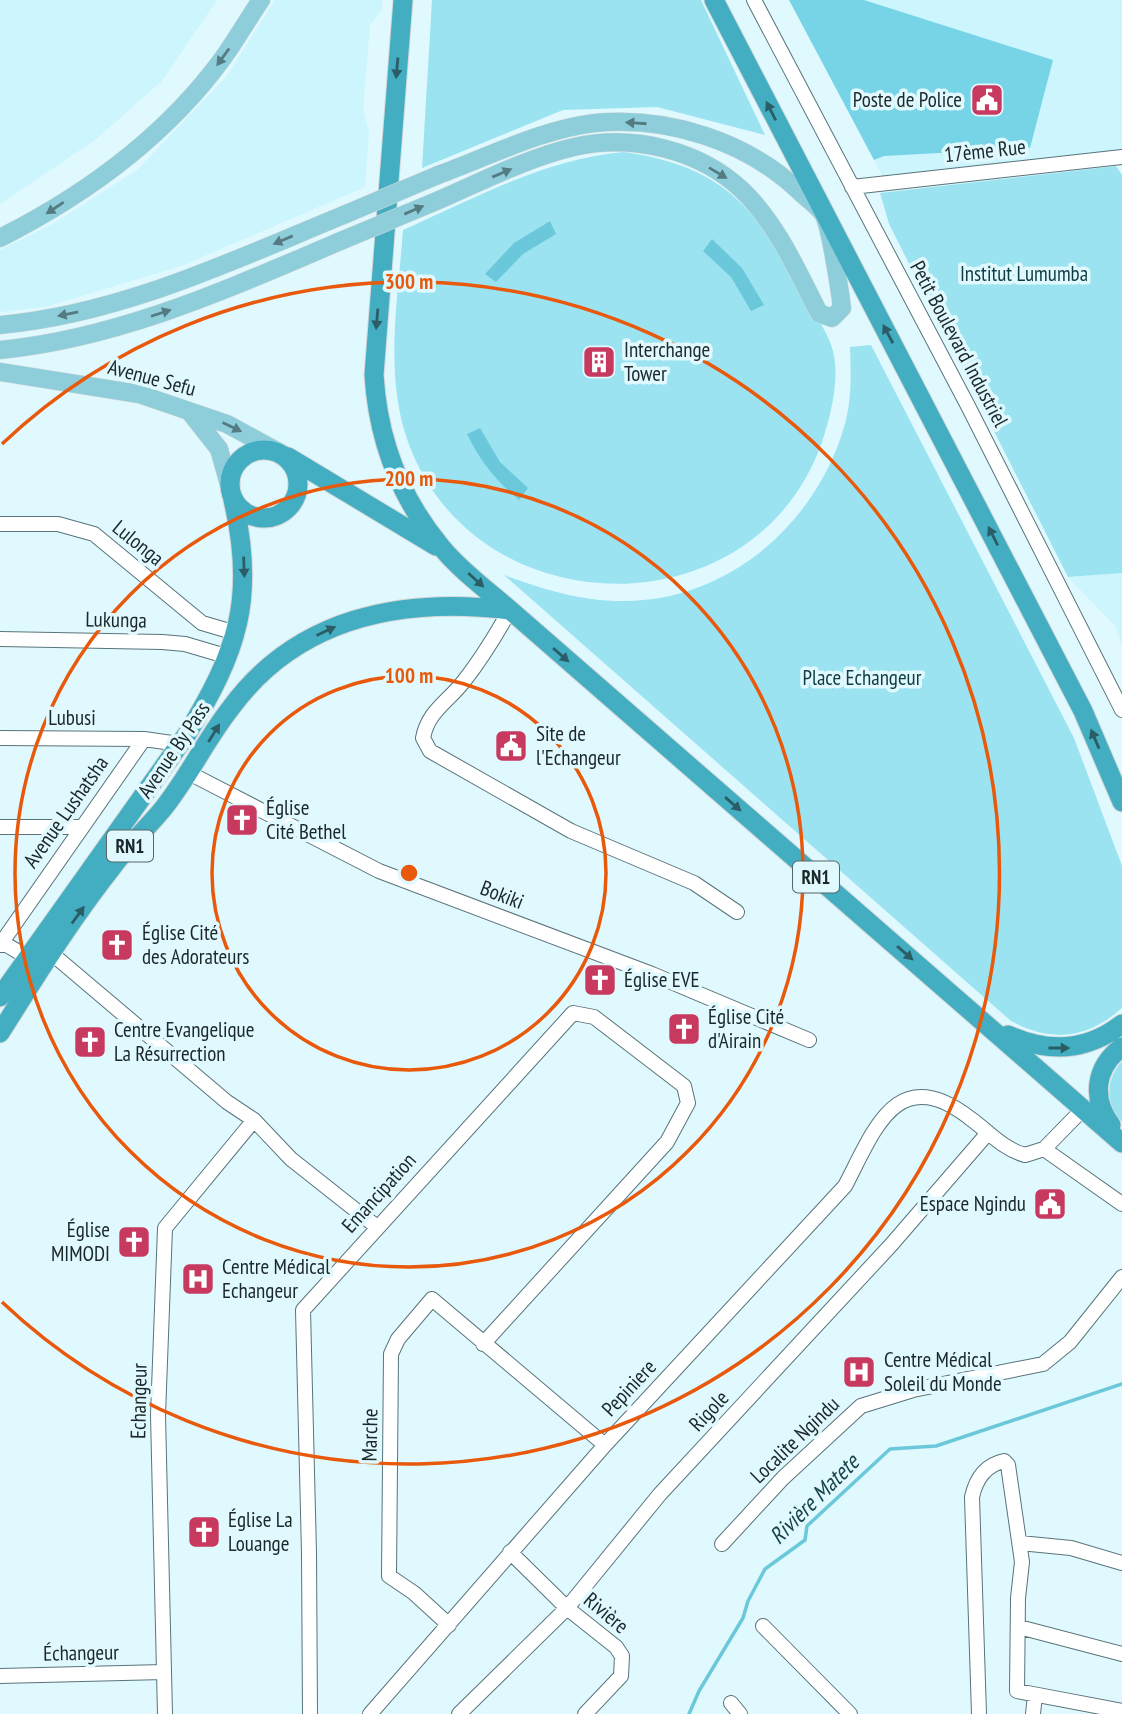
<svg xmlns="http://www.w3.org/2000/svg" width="1122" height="1714" viewBox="0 0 1122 1714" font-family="'PT Sans Narrow',sans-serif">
<rect width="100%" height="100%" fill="#e0f9fe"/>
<path fill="#ccf5fd" d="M0 0H217L162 81 95 140 0 204Z
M275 0H382V10L370 25 363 108 369 132 365 187 181 266 45 307 0 312V250L54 223 137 170 226 77Z
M789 0H1122V153L883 177Z
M1122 573V645L1115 626 1068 577Z"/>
<path fill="#9ce3f1" d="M432 0H701L765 135 657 107 563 110 422 168Z
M624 152C712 165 749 197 792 275 802 294 829 332 833 351 840 380 831 414 822 442 756 632 476 630 408 442 384 374 398 300 403 230 475 198 545 159 624 152Z
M1116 166 1122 175V573L1068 577 889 224 880 193Z
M871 345 1074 738 1122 866V1008C1087 1039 1051 1043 1011 1021L504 575C543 589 580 601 622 601 727 602 816 524 844 427 852 401 851 374 850 347Z
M1122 1061V1122C1104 1104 1106 1079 1122 1061Z"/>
<path fill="#77d4e6" d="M789 0H864L1053 60 1030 148 884 156 874 160Z"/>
<path fill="#6bc8da" d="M550 221 556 234 523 254 496 282 485 274 514 243Z
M712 239 742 268 764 305 751 311 731 277 703 251Z
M480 428 500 462 528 488 519 500C496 481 480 461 467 434Z"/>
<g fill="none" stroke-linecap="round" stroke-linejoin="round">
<path stroke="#6bc8da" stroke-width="3.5" d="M689 1714 699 1691 743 1618 748 1601 765 1569 805 1540 807 1526 890 1449 936 1446 1122 1384"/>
<defs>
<path id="minor" d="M754 0 968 406 1122 710
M852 187 1122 157
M0 524H58L94 534 202 623 236 633
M510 610C496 635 482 658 464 681 448 702 428 711 423 738L430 751 571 831 694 883 737 912
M0 639 162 642 185 644 229 657
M0 738 144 739 179 744
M189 773 379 871 652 974 809 1040
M0 827H82
M0 941 27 957
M0 945 144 739
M44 947 227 1102 254 1120 291 1159 377 1227
M1044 1149 1122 1204
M1020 1543 1071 1548 1122 1563
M722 1544 783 1478 861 1406 913 1390 1043 1364 1070 1342 1122 1277
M510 1552 567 1608 616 1647 622 1656 621 1676 585 1714
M449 1625 414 1593 389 1576 391 1354 398 1339 432 1299 605 1445
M763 1626 850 1714
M1019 1627 1122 1654
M0 1676 164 1672
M731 1703 740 1714
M165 1714 158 1415 165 1228 254 1120
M310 1714 309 1553 303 1310 573 1013 594 1017 684 1086 688 1103 667 1142 483 1344
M370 1714 605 1445 845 1186C875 1129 897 1061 971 1119 989 1132 1003 1149 1025 1155L1044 1149 1084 1108
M459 1714 567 1608 660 1494 891 1245 987 1134
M979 1714 972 1497C976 1479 985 1465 1004 1461L1008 1465 1022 1562 1018 1598 1017 1691 1122 1711
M1033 1714 1035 1695"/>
<path id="major" d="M438 175C488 157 542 129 595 123 668 116 747 141 800 192 807 199 818 206 823 214 830 224 840 292 842 308L832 318 819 313C798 272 777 224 743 191 699 149 632 134 574 147 527 158 483 181 439 200
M0 238C85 195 166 136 223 58 236 40 248 19 261 0
M0 325C122 314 234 260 346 214
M0 350C122 338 232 287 343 240
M0 372 139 394 227 424 284 455
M189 411 219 449 230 488"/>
<path id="highway" d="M403 0 374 375C378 440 399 497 442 548 461 571 487 590 510 610L1122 1143
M714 0 1083 711 1122 802
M230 484a34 34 0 1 1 68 0a34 34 0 1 1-68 0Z
M288 457 436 546
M0 997 187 734C238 651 256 597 233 500
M0 1033C36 976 71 919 113 866 128 846 146 829 162 810 188 778 205 741 230 709 297 617 402 597 510 610
M1008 1035C1048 1053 1086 1052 1122 1024
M1111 1125C1091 1098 1095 1067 1122 1047"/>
</defs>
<use href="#minor" stroke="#58747a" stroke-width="16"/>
<use href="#major" stroke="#d6d8d8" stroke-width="19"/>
<use href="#highway" stroke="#d6d8d8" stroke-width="21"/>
<use href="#minor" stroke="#fff" stroke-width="14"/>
<use href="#major" stroke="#8eceda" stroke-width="18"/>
<use href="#highway" stroke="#43aec1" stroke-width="19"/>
<defs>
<path id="major-bridge" d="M346 214 438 175
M343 240 439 200"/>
</defs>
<use href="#major-bridge" stroke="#d6d8d8" stroke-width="19" stroke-linecap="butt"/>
<use href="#major-bridge" stroke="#8eceda" stroke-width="18"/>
</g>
<defs><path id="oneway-solid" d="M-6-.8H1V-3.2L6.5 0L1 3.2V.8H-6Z" transform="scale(1.75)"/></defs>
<g fill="#547a82">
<use href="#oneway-solid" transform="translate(223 57) rotate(126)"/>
<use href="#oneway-solid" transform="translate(636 123) rotate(-176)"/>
<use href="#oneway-solid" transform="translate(502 173) rotate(-23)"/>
<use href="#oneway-solid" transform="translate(718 173) rotate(31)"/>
<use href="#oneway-solid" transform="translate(55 208) rotate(146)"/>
<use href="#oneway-solid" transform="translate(414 210) rotate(-23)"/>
<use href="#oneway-solid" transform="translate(283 240) rotate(157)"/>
<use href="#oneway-solid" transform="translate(161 313) rotate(-18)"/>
<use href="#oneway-solid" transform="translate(68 314) rotate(168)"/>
<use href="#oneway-solid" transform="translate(232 427) rotate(26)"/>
</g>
<g fill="#2b5d66">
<use href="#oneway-solid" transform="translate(397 68) rotate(95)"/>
<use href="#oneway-solid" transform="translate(771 111) rotate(-117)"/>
<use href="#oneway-solid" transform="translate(377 319) rotate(95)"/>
<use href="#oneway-solid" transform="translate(888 334) rotate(-118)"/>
<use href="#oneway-solid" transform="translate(993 536) rotate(-117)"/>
<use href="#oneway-solid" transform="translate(244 567) rotate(88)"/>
<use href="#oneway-solid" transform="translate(476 580) rotate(42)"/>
<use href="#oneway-solid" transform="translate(326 631) rotate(-25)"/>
<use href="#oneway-solid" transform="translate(561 655) rotate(41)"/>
<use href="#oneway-solid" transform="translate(214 733) rotate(-58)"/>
<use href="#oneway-solid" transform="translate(1095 739) rotate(-113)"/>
<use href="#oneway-solid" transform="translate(733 804) rotate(41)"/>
<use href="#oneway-solid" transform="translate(78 915) rotate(-54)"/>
<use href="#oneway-solid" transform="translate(905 953) rotate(41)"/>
<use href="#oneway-solid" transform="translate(1059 1048)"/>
</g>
<g fill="none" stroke="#e8590c" stroke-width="3.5">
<circle cx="409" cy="873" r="197"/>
<circle cx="409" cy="873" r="394"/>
<path d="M2 444A591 591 0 1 1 2 1302"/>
</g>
<defs>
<symbol id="civic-square" viewBox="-11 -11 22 22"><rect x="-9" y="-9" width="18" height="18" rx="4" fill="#c8395f" stroke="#e0f9fe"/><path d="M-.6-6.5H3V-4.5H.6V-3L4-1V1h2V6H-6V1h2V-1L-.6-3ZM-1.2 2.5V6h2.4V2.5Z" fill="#fff"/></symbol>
<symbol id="building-square" viewBox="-11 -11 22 22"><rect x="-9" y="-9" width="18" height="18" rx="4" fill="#c8395f" stroke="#e0f9fe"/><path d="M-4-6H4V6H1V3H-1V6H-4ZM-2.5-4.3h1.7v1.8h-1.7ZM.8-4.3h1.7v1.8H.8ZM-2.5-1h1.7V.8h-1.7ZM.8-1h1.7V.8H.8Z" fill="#fff"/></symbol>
<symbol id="church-square" viewBox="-11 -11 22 22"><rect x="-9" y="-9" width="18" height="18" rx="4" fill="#c8395f" stroke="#e0f9fe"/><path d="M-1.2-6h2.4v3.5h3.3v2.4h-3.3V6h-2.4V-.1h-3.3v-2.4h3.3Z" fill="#fff"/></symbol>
<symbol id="hospital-square" viewBox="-11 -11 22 22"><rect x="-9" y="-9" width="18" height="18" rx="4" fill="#c8395f" stroke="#e0f9fe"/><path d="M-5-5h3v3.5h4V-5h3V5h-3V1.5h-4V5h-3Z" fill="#fff"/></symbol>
</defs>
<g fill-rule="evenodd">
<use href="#civic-square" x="968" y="81" width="38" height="38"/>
<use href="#building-square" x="580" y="343" width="38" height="38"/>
<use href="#civic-square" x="492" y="727" width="38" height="38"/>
<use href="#church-square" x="223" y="801" width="38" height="38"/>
<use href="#church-square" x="98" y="926" width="38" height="38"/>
<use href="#church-square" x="581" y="961" width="38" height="38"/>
<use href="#church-square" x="665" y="1010" width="38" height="38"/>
<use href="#church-square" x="71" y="1023" width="38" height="38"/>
<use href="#civic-square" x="1031" y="1185" width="38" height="38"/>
<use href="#church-square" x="115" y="1223" width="38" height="38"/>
<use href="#hospital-square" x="179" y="1260" width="38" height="38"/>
<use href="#hospital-square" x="840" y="1353" width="38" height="38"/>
<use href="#church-square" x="185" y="1513" width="38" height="38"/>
</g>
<g text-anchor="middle" stroke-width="7" stroke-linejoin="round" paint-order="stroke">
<g fill="#e0f9fe" stroke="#566669" stroke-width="2">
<rect x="107" y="830.5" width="46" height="31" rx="5"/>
<rect x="793" y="861.5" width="46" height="31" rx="5"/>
</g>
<g font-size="19" font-weight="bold" fill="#1b2729">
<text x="130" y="853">RN1</text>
<text x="816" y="884">RN1</text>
</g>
<g font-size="21" fill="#1b2729" stroke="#e0f9fe" text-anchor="start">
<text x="962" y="107" text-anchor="end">Poste de Police</text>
<text x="624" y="357">Interchange<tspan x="624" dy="24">Tower</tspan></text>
<text x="536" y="741">Site de<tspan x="536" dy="24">l'Echangeur</tspan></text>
<text x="266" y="815">Église<tspan x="266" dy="24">Cité Bethel</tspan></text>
<text x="142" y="940">Église Cité<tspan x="142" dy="24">des Adorateurs</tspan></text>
<text x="624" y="987">Église EVE</text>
<text x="708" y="1024">Église Cité<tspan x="708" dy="24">d'Airain</tspan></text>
<text x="114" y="1037">Centre Evangelique<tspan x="114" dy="24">La Résurrection</tspan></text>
<text x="1026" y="1211" text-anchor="end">Espace Ngindu</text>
<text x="110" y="1237" text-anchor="end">Église<tspan x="110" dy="24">MIMODI</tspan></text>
<text x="222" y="1274">Centre Médical<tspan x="222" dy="24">Echangeur</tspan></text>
<text x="884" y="1367">Centre Médical<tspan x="884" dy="24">Soleil du Monde</tspan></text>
<text x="228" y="1527">Église La<tspan x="228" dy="24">Louange</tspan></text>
</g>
<g font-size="21" fill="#1b2729" stroke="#e0f9fe">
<text transform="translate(985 151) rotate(-6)" y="7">17ème Rue</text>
<text transform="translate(959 344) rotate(62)" y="7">Petit Boulevard Industriel</text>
<text transform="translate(152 378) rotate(15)" y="7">Avenue Sefu</text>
<text transform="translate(138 543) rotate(39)" y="7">Lulonga</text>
<text transform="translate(116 620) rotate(1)" y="7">Lukunga</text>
<text x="72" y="725">Lubusi</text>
<text transform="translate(174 750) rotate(-56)" y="7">Avenue By Pass</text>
<text transform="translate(66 812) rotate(-55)" y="7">Avenue Lushatsha</text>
<text transform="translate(502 895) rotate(21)" y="7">Bokiki</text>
<text transform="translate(379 1193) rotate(-48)" y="7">Emancipation</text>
<text transform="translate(629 1388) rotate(-47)" y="7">Pepiniere</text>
<text transform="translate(139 1401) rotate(-89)" y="7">Echangeur</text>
<text transform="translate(709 1411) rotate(-47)" y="7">Rigole</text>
<text transform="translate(370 1435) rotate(-89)" y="7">Marche</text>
<text transform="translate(795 1440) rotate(-44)" y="7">Localite Ngindu</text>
<text transform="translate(606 1613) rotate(40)" y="7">Rivière</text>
<text transform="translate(81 1653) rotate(-1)" y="7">Échangeur</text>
</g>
<g font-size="21" fill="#0f3c43" stroke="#e0f9fe">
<text x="1024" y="281">Institut Lumumba</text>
<text x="862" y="685">Place Echangeur</text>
</g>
<g font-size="23" font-style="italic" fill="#18434b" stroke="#e0f9fe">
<text transform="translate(814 1499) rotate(-45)" y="8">Rivière Matete</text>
</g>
</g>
<circle cx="409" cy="873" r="10" fill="#e8590c" stroke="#e0f9fe" stroke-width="3.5"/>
<g font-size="21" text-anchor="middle" font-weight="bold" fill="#e8590c" stroke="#e0f9fe" stroke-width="7" stroke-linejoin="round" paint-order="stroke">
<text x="409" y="289">300 m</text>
<text x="409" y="486">200 m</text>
<text x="409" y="683">100 m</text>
</g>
</svg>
